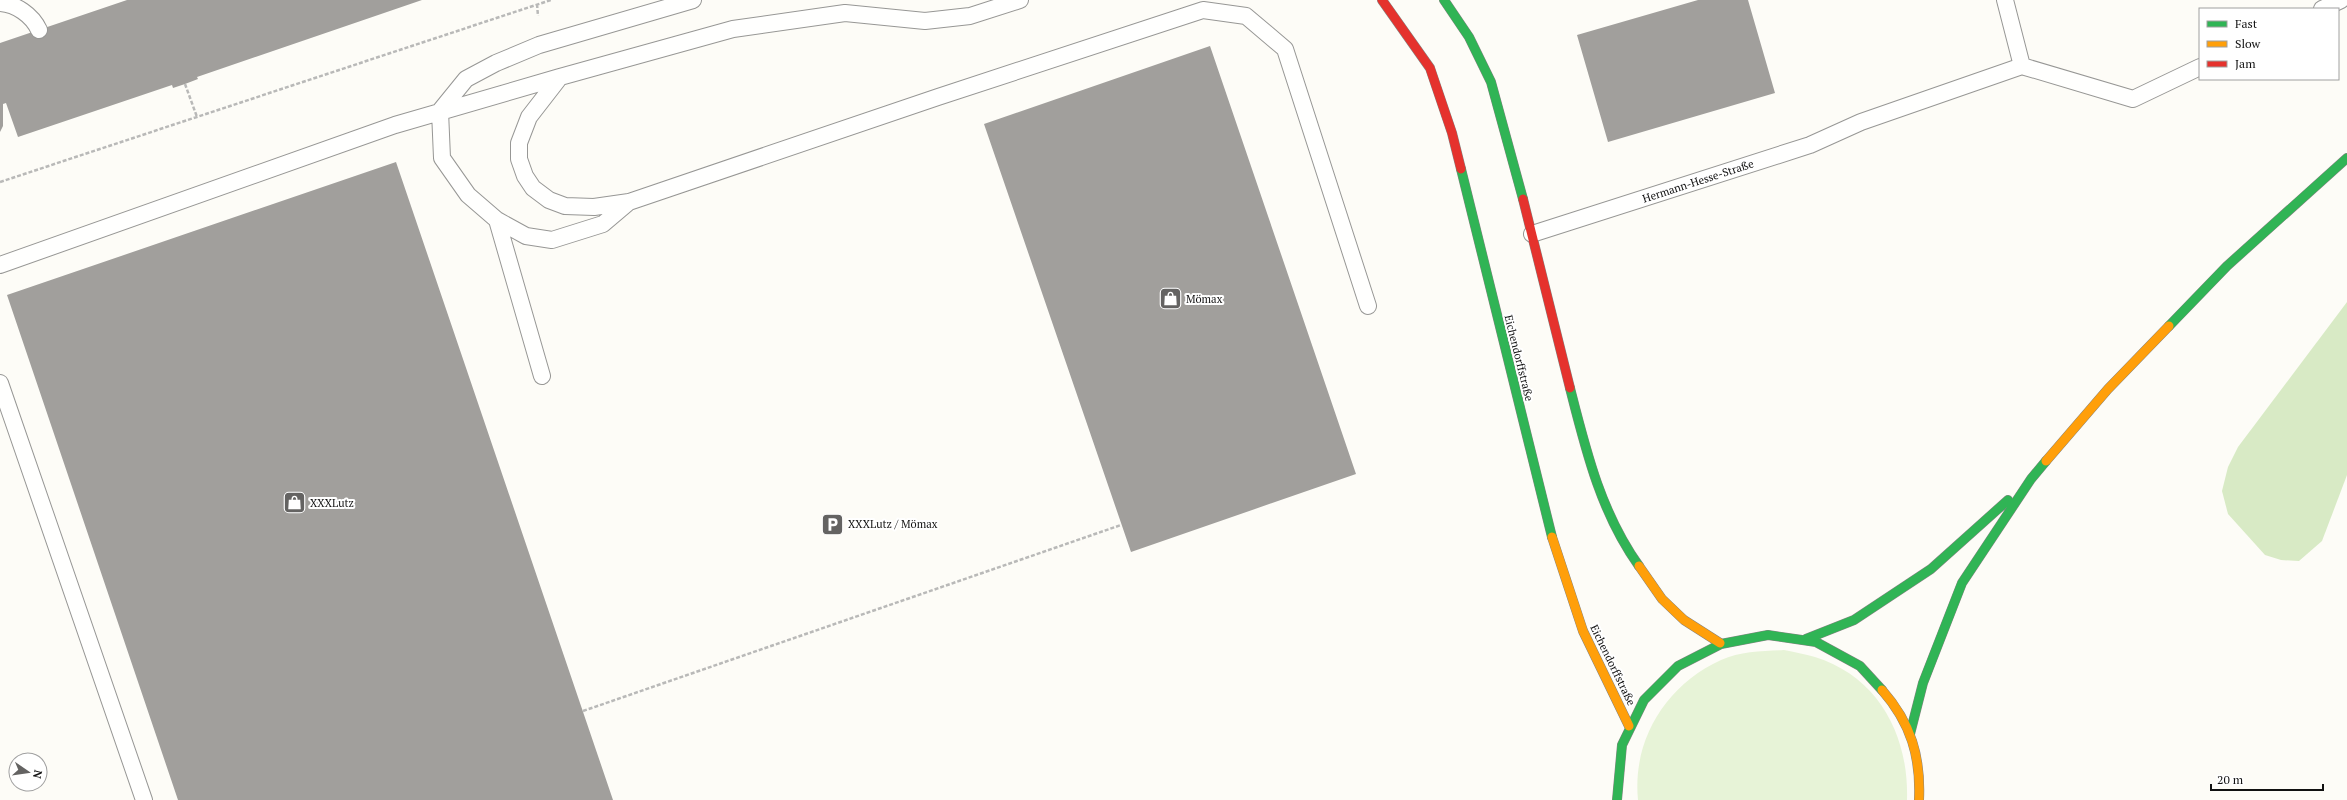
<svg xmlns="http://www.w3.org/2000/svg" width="2347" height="800" viewBox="0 0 2347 800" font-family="'PT Serif',serif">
<rect width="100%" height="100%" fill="#fdfcf7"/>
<path fill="#e7f3d7" d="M1784 650C1794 652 1805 654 1815 657 1879 677 1909 736 1907 800H1638C1632 740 1666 685 1721 660 1741 651 1763 651 1784 650Z"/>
<path fill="#d8eac5" d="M2347 302V475L2322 541 2299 561 2281 560 2265 555 2228 514 2222 491 2228 467 2238 447Z"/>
<path fill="#a19f9c" d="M127 0H422L197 77 198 79 185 84 173 88 172 85 18 137 6 103 3 104V126L0 132V43Z
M1698 0H1748L1775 93 1608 142 1577 35Z
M1210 46 1356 474 1131 552 984 124Z
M396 162 613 800H178L7 295Z"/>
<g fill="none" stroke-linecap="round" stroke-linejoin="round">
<defs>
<path id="lane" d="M1020 0 970 16 925 21 845 13 733 29 560 77 529 117 519 143V159L525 176 533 188 549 200 565 206 594 207 629 202 938 97 1203 10 1246 16 1285 49 1368 306
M2005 0 2022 66
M0 3C16 4 32 15 39 30
M2322 9 2341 0
M497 220 526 236 552 240 603 224 629 202
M1532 234 1810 145 1861 122 2022 66 2133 99 2200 67
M0 265 395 125 560 77
M542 376 497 220 468 195 442 158 440 111 466 79 496 63 539 45 693 0
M0 383 144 800"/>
<path id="fast" d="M1444 0 1469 37 1491 82 1523 199
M1461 169 1552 537
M2169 326 2227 266 2347 158
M1570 388C1586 451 1601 513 1639 566
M1806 639 1854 620 1931 569 2008 500
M1910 734 1923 683 1962 583 2031 479 2046 461
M1617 800 1622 745 1644 700 1678 666 1721 644 1768 635 1816 642 1860 666 1882 690"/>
<path id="slow" d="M2046 461 2108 389 2169 326
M1552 537 1583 631 1629 726
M1639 566 1662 599 1684 620 1720 643
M1882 690C1911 723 1921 757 1919 800"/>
<path id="jam" d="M1382 0 1430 68 1452 133 1461 169
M1523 199 1570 388"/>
</defs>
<use href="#lane" stroke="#979795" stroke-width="18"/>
<use href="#fast" stroke="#858482" stroke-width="10"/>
<use href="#slow" stroke="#858482" stroke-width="10"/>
<use href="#jam" stroke="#858482" stroke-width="10"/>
<path stroke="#b9b9b8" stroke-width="2.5" stroke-dasharray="4 2" stroke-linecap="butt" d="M537 4 538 16
M185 84 197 117
M0 182 551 0
M583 711 1121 525"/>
<use href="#lane" stroke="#fffffe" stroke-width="16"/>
<use href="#fast" stroke="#30b455" stroke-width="9"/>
<use href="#slow" stroke="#ff9f0a" stroke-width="9"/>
<use href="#jam" stroke="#e5322d" stroke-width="9"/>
</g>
<defs>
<symbol id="shop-square" viewBox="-11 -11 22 22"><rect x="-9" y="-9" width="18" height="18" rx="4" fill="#646362" stroke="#fff"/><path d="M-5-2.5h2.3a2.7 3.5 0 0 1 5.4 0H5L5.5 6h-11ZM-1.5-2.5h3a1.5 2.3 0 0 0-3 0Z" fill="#fff"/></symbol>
<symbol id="parking-square" viewBox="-11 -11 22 22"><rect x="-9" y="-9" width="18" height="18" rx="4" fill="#646362" stroke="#fff"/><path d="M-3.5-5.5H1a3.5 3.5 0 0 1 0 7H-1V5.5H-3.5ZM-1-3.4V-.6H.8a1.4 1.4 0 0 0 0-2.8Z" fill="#fff"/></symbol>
</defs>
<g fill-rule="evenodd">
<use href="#shop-square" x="1158" y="286" width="25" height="25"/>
<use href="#shop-square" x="282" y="490" width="25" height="25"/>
<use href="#parking-square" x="820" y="512" width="25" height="25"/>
</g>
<g text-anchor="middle" stroke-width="4" stroke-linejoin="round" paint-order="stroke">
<g font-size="11" fill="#111" stroke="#fff">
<text transform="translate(1698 181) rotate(-18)" y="4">Hermann-Hesse-Straße</text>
<text transform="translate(1519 358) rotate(76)" y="4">Eichendorffstraße</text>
<text transform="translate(1613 665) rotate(64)" y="4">Eichendorffstraße</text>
</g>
<g font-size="11" fill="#111" stroke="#fff" text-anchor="start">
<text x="1186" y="303">Mömax</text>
<text x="310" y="507">XXXLutz</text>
<text x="848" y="528">XXXLutz / Mömax</text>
</g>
</g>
<rect x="2199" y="8" width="140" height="72" fill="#ffffff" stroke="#a0a0a0"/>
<rect x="2207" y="21" width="20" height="6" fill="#30b455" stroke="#a0a0a0"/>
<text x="2235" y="28" font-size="12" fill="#111111">Fast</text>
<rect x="2207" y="41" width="20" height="6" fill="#ff9f0a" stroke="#a0a0a0"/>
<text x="2235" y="48" font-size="12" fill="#111111">Slow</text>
<rect x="2207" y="61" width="20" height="6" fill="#e5322d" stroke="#a0a0a0"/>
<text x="2235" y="68" font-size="12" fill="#111111">Jam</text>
<g transform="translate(28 772) rotate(103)"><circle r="19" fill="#ffffff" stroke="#a0a0a0"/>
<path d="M0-3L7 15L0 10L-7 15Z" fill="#646362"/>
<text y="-6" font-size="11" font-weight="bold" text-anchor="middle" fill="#111111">N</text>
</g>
<path d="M2211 784v6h112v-6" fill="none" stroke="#111111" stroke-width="2"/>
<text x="2217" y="784" font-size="12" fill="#111111" stroke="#ffffff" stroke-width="3" paint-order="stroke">20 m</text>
</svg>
